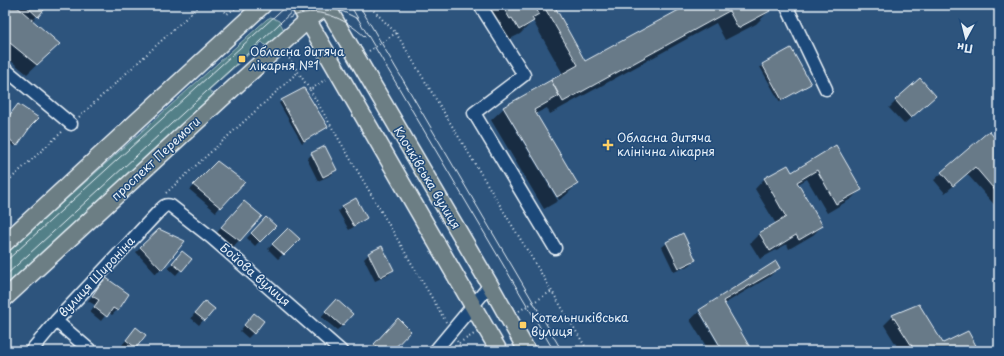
<svg xmlns="http://www.w3.org/2000/svg" width="1004" height="356" viewBox="0 0 1004 356" font-family="'Playpen Sans',sans-serif">
<rect width="100%" height="100%" fill="#2d547d"/>
<filter id="ink" filterUnits="userSpaceOnUse"><feTurbulence type="fractalNoise" baseFrequency=".025" numOctaves="2"/><feDisplacementMap in="SourceGraphic" scale="8" xChannelSelector="R" yChannelSelector="G"/><feConvolveMatrix kernelMatrix="1 2 1 2 8 2 1 2 1" color-interpolation-filters="sRGB"/></filter>
<g filter="url(#ink)">
<path fill="#528088" stroke="#9db8c0" d="M271 17 279 21 283 28 282 33 266 46 262 42 209 90 213 95 5 287V254L267 19Z"/>
<path fill="#0007" d="M6 5H47L32 21 49 53 27 74 5 56V9L7 7Z
M495 5H552L585 63 690 5H766L769 11 756 24 725 40 716 23 550 114 547 108 535 114 577 184 565 196 559 200 506 110H504L558 201 544 209 491 120 504 108 563 74 533 21 520 34 506 41 489 11Z
M791 49 810 84 780 102 760 67Z
M303 89 324 129 302 143 279 103Z
M896 101 927 103 904 124 889 108Z
M5 122 16 145 14 147 5 139Z
M989 132 999 145V210L967 174 945 193 934 180Z
M835 146 860 190 851 199 827 213 807 179 798 184 822 226 813 235 789 249 787 244 760 259 750 243 760 233 776 224 755 189 764 179 787 166 791 173Z
M312 154 336 170 331 175 318 181 307 159Z
M217 162 220 207 216 212 190 190Z
M343 206 366 218 361 222 349 230 338 211Z
M237 210 261 216 232 248 215 235Z
M266 218 274 226 255 246 247 238Z
M288 229 298 239 278 259 268 249Z
M159 231 183 242 156 274 136 252Z
M667 243 695 260 690 265 674 272 662 247Z
M182 252 190 259 176 275 168 268Z
M369 254 393 270 388 275 375 281 364 259Z
M779 268 769 277 724 304 751 351H725L701 312H699L722 351H709L690 320 700 311Z
M105 278 117 310 112 315 108 312 101 321 90 312 95 305 88 301Z
M331 305 342 326 337 330 321 317Z
M200 307 213 309 199 325 191 318Z
M893 316 943 345 978 351H900L884 325Z
M249 319 253 333 248 338 240 331Z
M393 324 391 351H371L370 349Z
M132 333 135 347 130 351 122 345Z"/>
<path fill="#677a88" stroke="#e8f1f8" d="M8 5H15L60 44 37 65 5 39V10Z
M25 5H48L38 17Z
M504 5H534L539 14 532 18 534 21 519 30 512 18 510 19 504 9 506 8Z
M543 5H554L585 61 688 5H767L770 11 738 28 729 11 563 102 551 80 578 65Z
M791 48 811 84 782 100 762 64Z
M920 78 936 96 911 118 895 100Z
M551 80 559 96 534 110 578 184 557 197 503 107Z
M304 88 328 127 304 141 281 100Z
M18 104 39 118 31 126 17 146 5 135V121Z
M989 131 999 143V195L975 167 953 186 941 172Z
M836 145 862 190 836 204 817 170 797 182 823 226 799 240 796 235 770 251 759 233 786 217 764 178 788 165 792 172Z
M325 146 337 170 323 177 311 153Z
M217 161 245 182 221 208 193 185Z
M356 198 367 218 354 226 342 206Z
M244 201 262 216 240 241 221 227Z
M266 217 276 226 260 242 251 233Z
M288 228 300 239 284 255 272 244Z
M159 229 185 241 162 270 140 247Z
M683 233 696 260 679 268 666 242Z
M382 246 394 270 380 277 368 253Z
M182 251 192 259 182 271 172 263Z
M776 261 780 268 723 301 752 351H723L699 310Z
M105 277 129 294 118 311 113 308 107 317 94 307 99 300 92 296Z
M336 299 353 314 342 326 325 311Z
M205 301 215 309 205 321 195 313Z
M919 304 943 343 968 331 979 351H915L892 315Z
M254 313 264 321 254 334 244 325Z
M398 318 411 331 392 351H380L374 344Z
M136 327 146 335 136 348 126 340Z"/>
<g fill="none" stroke-linecap="round" stroke-linejoin="round">
<defs>
<path id="minor" d="M480 5 524 75 474 113 555 248
M786 5 826 89
M5 69 71 124
M56 321 91 351
M31 351 56 321 160 210C164 206 166 204 171 206L212 238 341 351
M435 351 490 285"/>
<path id="major" d="M299 5 499 351
M326 5 490 285 527 351
M5 243 263 5
M5 298 277 48 308 20 327 6"/>
</defs>
<use href="#minor" stroke="#e8f1f8" stroke-width="15"/>
<use href="#major" stroke="#e8f1f8" stroke-width="19"/>
<path stroke="#e8f1f8" stroke-width="2" stroke-dasharray="1 3" stroke-linecap="butt" d="M220 5 227 14 237 7
M368 5 396 33 588 351
M369 51 396 33
M287 55 310 90 326 79
M310 90 446 322
M79 117 200 5
M5 184 62 132
M166 193 298 72
M519 311 552 291
M457 341 463 351
M459 343 474 334"/>
<use href="#minor" stroke="#1f4a7a" stroke-width="12"/>
<use href="#major" stroke="#6c7e84" stroke-width="16"/>
<path stroke="#e8f1f8" stroke-width="1" d="M320 5 344 12 358 19
M350 5 554 351
M359 5 562 351
M289 18C316 4 345 18 365 37
M5 262 287 5
M5 276 242 59 299 5"/>
</g>
</g>
<g fill="#ffd166" stroke="#1f4a7a" stroke-width="1.5">
<rect x="238" y="55" width="8" height="8" rx="2"/>
<path d="M606 139h4v4h4v4h-4v4h-4v-4h-4v-4h4z"/>
<rect x="519" y="321" width="8" height="8" rx="2"/>
</g>
<g text-anchor="middle" stroke-width="3" stroke-linejoin="round" paint-order="stroke">
<g font-size="12" fill="#e8f1f8" stroke="#1f4a7a" text-anchor="start">
<text x="250" y="56">Обласна дитяча<tspan x="250" dy="14">лікарня №1</tspan></text>
<text x="617" y="142">Обласна дитяча<tspan x="617" dy="14">клінічна лікарня</tspan></text>
<text x="531" y="322">Котельниківська<tspan x="531" dy="14">вулиця</tspan></text>
</g>
<g font-size="12" fill="#e8f1f8" stroke="#1f4a7a">
<text transform="translate(156 159) rotate(-43)" y="4">проспект Перемоги</text>
<text transform="translate(427 178) rotate(59)" y="4">Клочківська вулиця</text>
<text transform="translate(255 275) rotate(41)" y="4">Бойова вулиця</text>
<text transform="translate(97 277) rotate(-47)" y="4">вулиця Широніна</text>
</g>
</g>
<rect width="1004" height="356" fill="none" stroke="#1f4a7a" stroke-width="20"/>
<rect x="10" y="10" width="984" height="336" fill="none" stroke="#e8f1f8" stroke-width="1.5" filter="url(#ink)"/>
<g transform="translate(966 38) rotate(187)" stroke="#1f4a7a" stroke-width="3" paint-order="stroke">
<path d="M0-3L7 15L0 10L-7 15Z" fill="#e8f1f8"/>
<text y="-6" font-size="11" font-weight="bold" text-anchor="middle" fill="#e8f1f8">Пн</text>
</g>
</svg>
